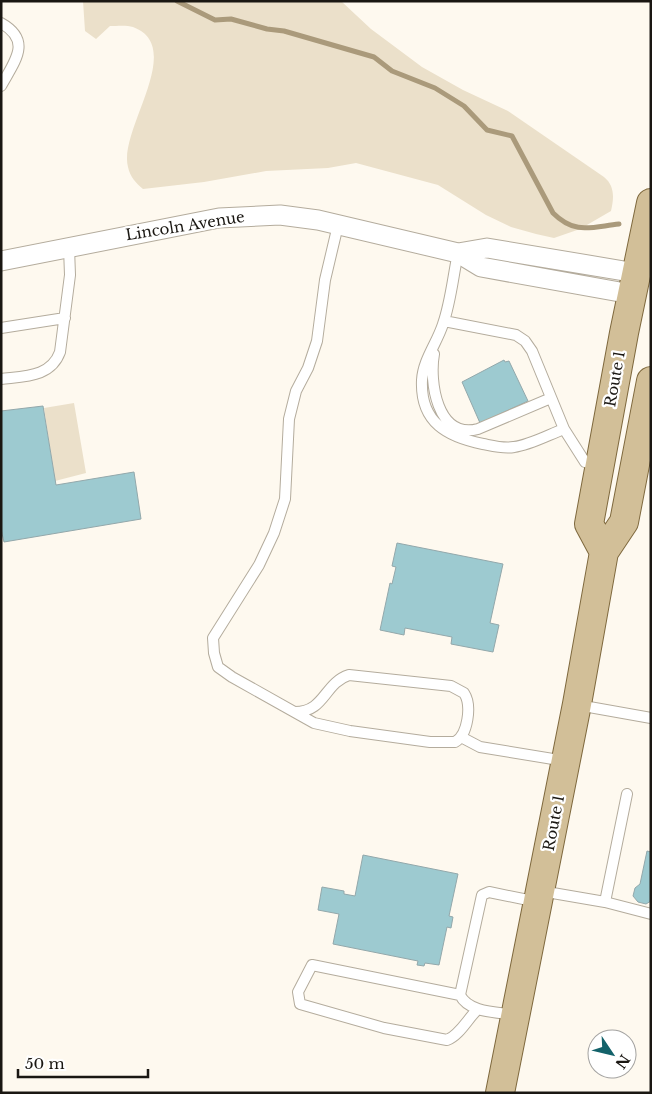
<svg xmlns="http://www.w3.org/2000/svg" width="652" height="1094" viewBox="0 0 652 1094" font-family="'Libre Baskerville',serif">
<rect width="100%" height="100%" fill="#fef9ef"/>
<path fill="#ebe0ca" d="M83 1H341L371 29 422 67 463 90 508 111 604 177C615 186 614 198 611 211L580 229 554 238 536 234 511 227 486 215 438 185 356 163 328 168 266 171 204 182 143 189C136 183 130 177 128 167 118 130 187 47 133 27 127 25 117 26 110 26L96 39 85 31Z
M74 403 86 473 55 481 44 408Z"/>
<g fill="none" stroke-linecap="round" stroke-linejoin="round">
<path stroke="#aa9a7b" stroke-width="5" d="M177 1 215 20 231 19 267 29 284 31 374 57 392 71 435 88 464 106 487 130 512 136 553 213C575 235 591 227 619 224"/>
</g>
<path fill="#9dcad0" stroke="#93a8ab" d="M504 360 505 362 509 361 528 401 480 423 462 382Z
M43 406 56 485 134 472 141 519 4 542 1 529V411Z
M397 543 503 564 490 623 499 625 493 652 451 644 452 637 405 628 404 635 380 630 390 583 392 584 396 567 392 566Z
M647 851 651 852V901L646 904 638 902 633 896 635 888 640 884Z
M363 855 458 874 449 916 453 917 451 928 447 927 439 965 425 963 424 966 417 965 418 961 333 944 339 914 318 910 322 887 344 891V894L355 896Z"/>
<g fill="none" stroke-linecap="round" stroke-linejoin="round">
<defs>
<path id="service" d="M1 23C33 41 14 62 1 86
M444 321 516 335 525 341 532 351 564 429C548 435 530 445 514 447 504 449 493 446 483 444 448 437 420 423 422 380 423 360 437 343 443 324 451 301 453 276 458 253
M1 328 65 318
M434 354C429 381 437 440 478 429L551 398
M1 379C25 376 51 377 60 352L70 275 69 248
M564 429 585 462 599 465
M578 705 651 718
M295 712C325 712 324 683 349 675L451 686 464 693C472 705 468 735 455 742H430L350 731 314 723 232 677 218 667 214 653 213 638 259 565 274 533 285 499 289 419 296 391 308 368 317 341 325 280 338 225
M461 737 480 747 565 761
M541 891 605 902 651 914
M605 902 627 794
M460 995C469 1013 497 1012 515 1015
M478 1009C468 1018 460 1035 447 1040L384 1028 300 1004 298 992 312 965 460 995 482 895 489 892 538 902"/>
<path id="minor" d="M458 253 487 248 636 273
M1 261 219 218 280 215 318 220 458 253 481 267 631 294"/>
<path id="primary" d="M604 552 589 524 624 333 651 203
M500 1093 577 704 604 552 624 522 651 381"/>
</defs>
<use href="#service" stroke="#b4ac9d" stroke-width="12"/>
<use href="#minor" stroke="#b4ac9d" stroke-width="21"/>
<use href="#primary" stroke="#7e683d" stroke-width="30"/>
<use href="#service" stroke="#fff" stroke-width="10"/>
<use href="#minor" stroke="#fff" stroke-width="19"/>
<use href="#primary" stroke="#d2bf98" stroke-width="28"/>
</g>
<g text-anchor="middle" stroke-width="4.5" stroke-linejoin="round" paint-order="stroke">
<g font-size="15" fill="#1a1712" stroke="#fff">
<text transform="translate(185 226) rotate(-9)" y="5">Lincoln Avenue</text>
<text transform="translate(615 379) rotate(-80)" y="5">Route 1</text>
<text transform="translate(554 823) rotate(-79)" y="5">Route 1</text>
</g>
</g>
<rect width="652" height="1094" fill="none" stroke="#1a1712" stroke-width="5"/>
<g transform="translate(612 1054) rotate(125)"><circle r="24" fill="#ffffff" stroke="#a3a2a0"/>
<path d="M0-4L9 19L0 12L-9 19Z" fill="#13626a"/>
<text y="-8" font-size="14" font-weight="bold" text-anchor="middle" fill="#1a1712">N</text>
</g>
<path d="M18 1069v8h130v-8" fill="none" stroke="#1a1712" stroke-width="2.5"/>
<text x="25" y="1069" font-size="15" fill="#1a1712" stroke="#ffffff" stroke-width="4" paint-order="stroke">50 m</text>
</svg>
